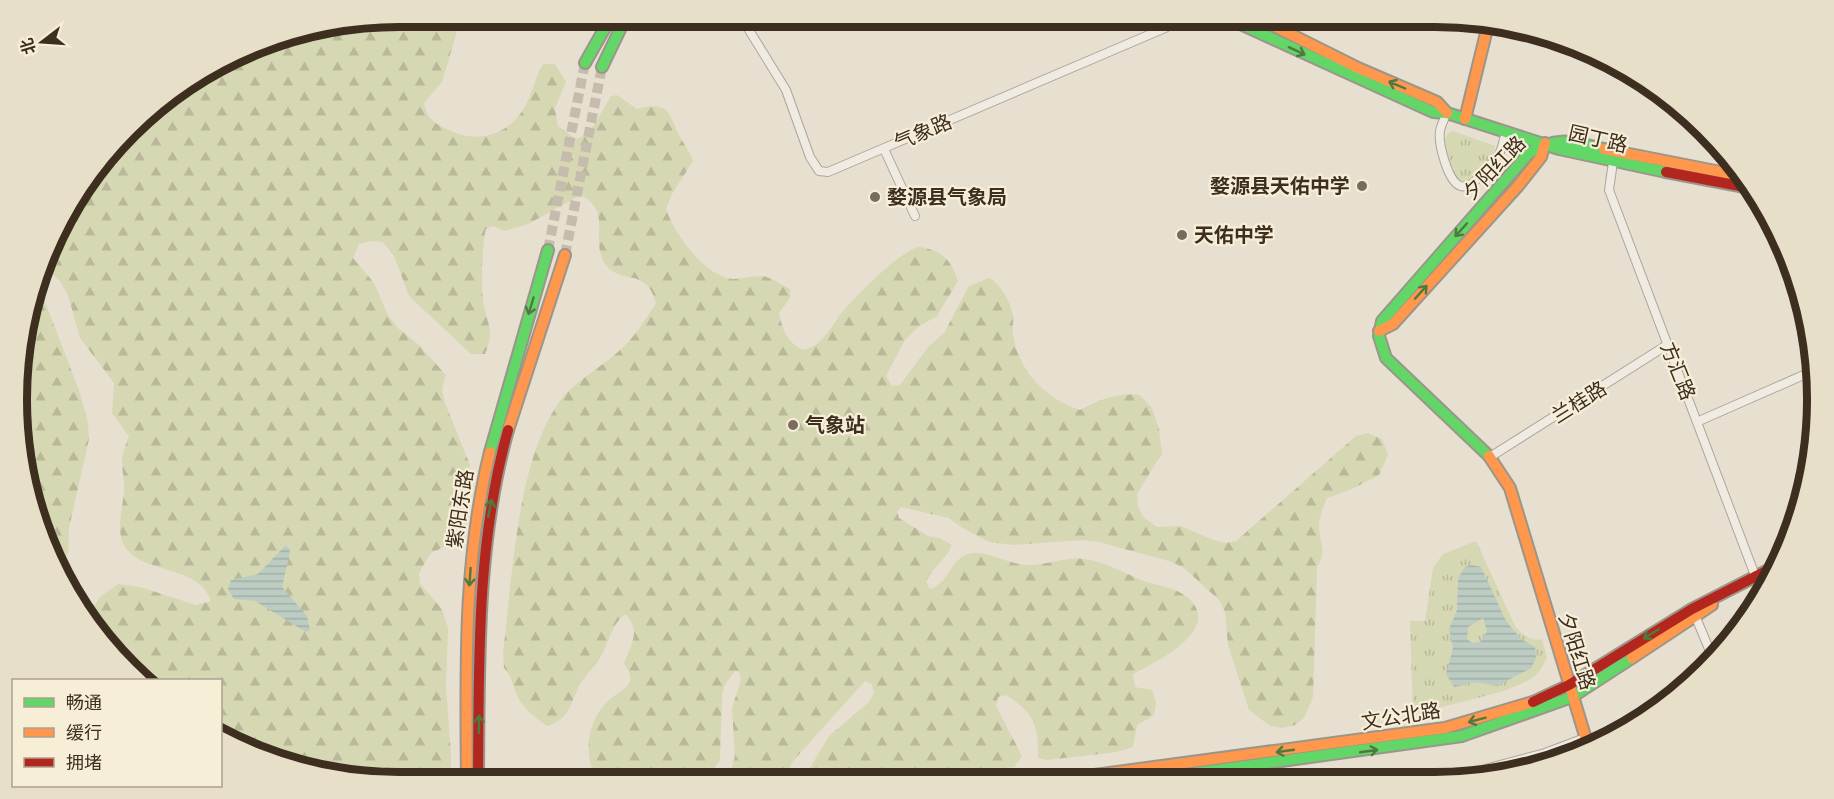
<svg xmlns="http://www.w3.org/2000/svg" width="1834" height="799" viewBox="0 0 1834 799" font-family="Lora,'Noto Sans SC',serif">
<defs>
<pattern id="grass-tufts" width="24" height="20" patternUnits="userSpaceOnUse" patternTransform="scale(1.5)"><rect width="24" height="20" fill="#d6d7b3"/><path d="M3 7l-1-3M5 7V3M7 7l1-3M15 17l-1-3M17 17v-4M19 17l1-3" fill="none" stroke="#b9b99a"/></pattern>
<pattern id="forest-firs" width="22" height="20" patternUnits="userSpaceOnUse" patternTransform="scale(1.5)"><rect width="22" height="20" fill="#d6d7b3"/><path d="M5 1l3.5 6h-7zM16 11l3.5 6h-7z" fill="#b9b99a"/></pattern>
<pattern id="water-rules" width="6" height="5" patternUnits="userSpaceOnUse" patternTransform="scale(1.5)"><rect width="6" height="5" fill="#bcccc2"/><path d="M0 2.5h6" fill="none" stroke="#a2b0a6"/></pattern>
</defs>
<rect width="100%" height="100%" fill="#e7e0d1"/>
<path fill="url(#grass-tufts)" d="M1453 131 1495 146 1493 157 1468 183 1458 179 1443 143 1448 133Z
M1476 541 1515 626C1521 634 1532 642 1542 639L1547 658C1544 663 1541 670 1537 674 1519 692 1439 707 1413 713L1410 621H1425L1433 568 1437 562 1443 554Z"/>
<path fill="url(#forest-firs)" d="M400 17H466L460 21 442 82 424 103C426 119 437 125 451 131 478 144 510 134 524 108 532 94 535 78 543 64H555L566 82 555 108 558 126 576 139C591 137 603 109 611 96L617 95 637 109C664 102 668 108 677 131 682 142 689 149 693 161L672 194 666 209C674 233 705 277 733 279 742 279 751 276 761 276 771 277 781 285 790 289V298L779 313C783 331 786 341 803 350 825 345 831 325 844 310 857 295 901 250 919 247 925 247 932 250 937 252 949 258 954 269 958 281L937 316 918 327 905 340 886 376 892 386 900 385 928 347 944 333 969 286 989 278C1001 284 1010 301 1013 315 1014 321 1012 328 1013 334 1018 371 1046 399 1080 410 1101 399 1117 393 1140 395L1152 408 1159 429 1162 453 1137 494 1138 506 1143 517 1157 527 1181 526 1213 540 1226 543 1236 541 1356 436 1368 433 1382 439 1388 455 1379 475 1352 489 1327 498C1324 506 1319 517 1319 526 1319 543 1328 550 1317 567L1313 697 1304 718 1295 725 1282 728 1270 726 1249 710 1228 645 1225 613 1220 601 1184 568 1172 562 1099 542 1082 540 1014 545 989 542 961 527 949 518 901 507 897 512 899 518 928 536 940 538 952 545C946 560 932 567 926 582L930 589C952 583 950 551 978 553 994 554 1010 564 1026 565 1046 566 1065 556 1085 559 1107 562 1123 573 1144 581 1158 586 1175 587 1187 597 1225 629 1156 662 1133 674L1135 687 1152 690 1156 702 1154 715 1137 725 1133 747 1117 752 1047 760 1038 758C1039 725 1033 712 1006 695L998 697 996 706 1022 756 1014 767 888 781H805V776L829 736 870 701 874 693 872 684 865 681 793 761 783 781H728L735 756 732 708 741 680 739 672 735 671 724 686 722 696 720 760 705 782H598C583 757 586 724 606 703 618 690 642 686 624 664 631 644 642 630 625 614 610 626 610 642 600 658 595 667 586 674 580 684 570 704 571 718 547 726 536 718 526 711 519 699 513 689 513 677 504 668L503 652C513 578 516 456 563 397 578 379 602 367 620 350 635 337 645 320 656 303 646 265 619 287 604 262 590 238 613 212 581 195L528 224 505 231 493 226 486 229C482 245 481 282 483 299 486 326 496 327 485 354H471L409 296 394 256 383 242 371 241 359 244 353 258 374 283 388 315 398 328 419 345 446 375 442 389 445 403 470 465 457 528 449 544 430 554 419 573 420 584 442 609 448 628 446 686 451 755V776L447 782H399L276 762 221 730 220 680H141L88 616 100 597 118 584 140 587 196 605 211 601C199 561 130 577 121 537 118 524 123 504 124 491 125 479 120 464 123 454 124 448 127 442 129 436L112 413 114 383 80 338 68 295 60 281 45 268 68 208 147 111 276 37Z
M39 286 80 393 88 423 89 439 69 528 68 554 59 564 20 450 24 325Z"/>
<path fill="url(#water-rules)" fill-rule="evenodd" d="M285 546 289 548 290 553 282 587 307 616 310 630 306 632 255 601 234 599 228 589 231 580 258 574Z
M1471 565 1481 567 1506 621 1521 639 1535 647 1536 658 1531 668 1497 686 1475 682 1454 687 1446 674 1453 648 1449 629 1457 610 1458 578 1465 567ZM1483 618 1487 631 1480 642 1472 643 1467 639 1468 627Z"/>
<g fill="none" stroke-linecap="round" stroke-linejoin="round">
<path stroke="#c5bcae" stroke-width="10" stroke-dasharray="10 5" stroke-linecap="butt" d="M548 250 585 63
M565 255 602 67"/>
<defs>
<path id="street" d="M741 17 786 90 810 157 819 171 828 172 1165 28 1183 17
M1447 113C1444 119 1441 125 1440 131 1438 143 1448 183 1461 186 1472 190 1492 163 1499 154 1503 147 1504 138 1506 131
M884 149 915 216
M1613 162 1609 190 1756 578
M1699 421 1815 370
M1490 457 1667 345
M1694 613 1712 656
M1448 779 1545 753 1585 738"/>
<path id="fast" d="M1225 17 1433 112 1447 113 1559 149 1666 172
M585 63 611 17
M602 67 626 17
M490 452 548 250
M1489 456 1386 358 1379 336 1382 321 1529 153C1558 135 1573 142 1604 149
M1144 780 1462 736 1572 697 1632 658"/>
<path id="slow" d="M1256 17 1358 68 1437 102 1447 113
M1465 119 1488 25
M1604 149 1736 175
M1379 331 1393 324 1518 186 1541 157 1545 143
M508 430 565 255
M1489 456 1510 488 1589 749
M1632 658 1712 605
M1057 780 1445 728 1533 702
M467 782C466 670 463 561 490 452"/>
<path id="jam" d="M1666 172 1745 187
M1533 702 1569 685 1692 609 1776 566
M478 782C479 663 476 545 508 430"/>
</defs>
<use href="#street" stroke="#ada599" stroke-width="10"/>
<use href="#fast" stroke="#9c958a" stroke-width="14"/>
<use href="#slow" stroke="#9c958a" stroke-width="14"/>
<use href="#jam" stroke="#9c958a" stroke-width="14"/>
<use href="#street" stroke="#efebe3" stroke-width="8"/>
<use href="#fast" stroke="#63d668" stroke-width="10"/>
<use href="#slow" stroke="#ff974d" stroke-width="10"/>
<use href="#jam" stroke="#b3261e" stroke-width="10"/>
</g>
<defs><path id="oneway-shaft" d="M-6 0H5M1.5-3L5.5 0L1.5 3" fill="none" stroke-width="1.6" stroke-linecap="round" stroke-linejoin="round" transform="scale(1.5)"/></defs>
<g stroke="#4e7a40">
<use href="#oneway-shaft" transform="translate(1297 51) rotate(25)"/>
<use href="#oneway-shaft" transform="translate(1397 85) rotate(-157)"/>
<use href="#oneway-shaft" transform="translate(1461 230) rotate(132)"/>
<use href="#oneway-shaft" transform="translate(1421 292) rotate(-48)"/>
<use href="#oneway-shaft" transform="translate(531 306) rotate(107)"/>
<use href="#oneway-shaft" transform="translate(490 508) rotate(-79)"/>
<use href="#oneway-shaft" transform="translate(470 577) rotate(94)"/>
<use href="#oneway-shaft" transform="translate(1651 634) rotate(148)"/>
<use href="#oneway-shaft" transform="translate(1477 720) rotate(165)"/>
<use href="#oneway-shaft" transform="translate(479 724) rotate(-89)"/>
<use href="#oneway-shaft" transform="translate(1285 751) rotate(172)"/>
<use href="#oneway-shaft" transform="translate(1369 751) rotate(-8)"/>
</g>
<g fill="#786c5e" stroke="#f7eed8" stroke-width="2">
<circle cx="1362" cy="186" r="6"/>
<circle cx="875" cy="197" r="6"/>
<circle cx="1182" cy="235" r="6"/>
<circle cx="793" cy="425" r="6"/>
</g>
<g text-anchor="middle" stroke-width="4.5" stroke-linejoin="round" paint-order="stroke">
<g font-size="20" fill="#3d2e20" stroke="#f7eed8">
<text transform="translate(923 132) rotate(-23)" y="7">气象路</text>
<text transform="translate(1598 139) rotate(13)" y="7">园丁路</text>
<text transform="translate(1494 168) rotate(-46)" y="7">夕阳红路</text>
<text transform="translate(1678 371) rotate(68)" y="7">方汇路</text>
<text transform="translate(1579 402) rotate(-32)" y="7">兰桂路</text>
<text transform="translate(460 509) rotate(-81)" y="7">紫阳东路</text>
<text transform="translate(1577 651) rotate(73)" y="7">夕阳红路</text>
<text transform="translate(1401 716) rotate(-9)" y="7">文公北路</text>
</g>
<g font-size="20" font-weight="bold" fill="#3d2e20" stroke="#f7eed8" text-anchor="start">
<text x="1350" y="193" text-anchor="end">婺源县天佑中学</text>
<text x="887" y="204">婺源县气象局</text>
<text x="1194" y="242">天佑中学</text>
<text x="805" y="432">气象站</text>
</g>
</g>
<path d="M0 0H1834V799H0ZM399 27H1435A372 372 0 0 1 1807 399V400A372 372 0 0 1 1435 772H399A372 372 0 0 1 27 400V399A372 372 0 0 1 399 27Z" fill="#e8dfc9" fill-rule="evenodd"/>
<path fill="none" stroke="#3d2e20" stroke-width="8" d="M399 27H1435A372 372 0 0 1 1807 399V400A372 372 0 0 1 1435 772H399A372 372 0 0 1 27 400V399A372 372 0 0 1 399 27Z"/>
<rect x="12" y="679" width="210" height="108" fill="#f7eed8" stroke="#ada18e" stroke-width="1.5"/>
<rect x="24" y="698" width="30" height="9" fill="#63d668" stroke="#ada18e" stroke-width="1.5"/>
<text x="66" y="709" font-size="18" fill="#3d2e20">畅通</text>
<rect x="24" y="728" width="30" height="9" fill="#ff974d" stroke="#ada18e" stroke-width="1.5"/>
<text x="66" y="739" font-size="18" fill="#3d2e20">缓行</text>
<rect x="24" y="758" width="30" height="9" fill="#b3261e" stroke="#ada18e" stroke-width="1.5"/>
<text x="66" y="769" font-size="18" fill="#3d2e20">拥堵</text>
<g transform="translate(42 42) rotate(253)" stroke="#f7eed8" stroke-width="4.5" paint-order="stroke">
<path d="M0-4.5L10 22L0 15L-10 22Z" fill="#3d2e20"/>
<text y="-9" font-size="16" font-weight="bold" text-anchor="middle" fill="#3d2e20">北</text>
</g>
</svg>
